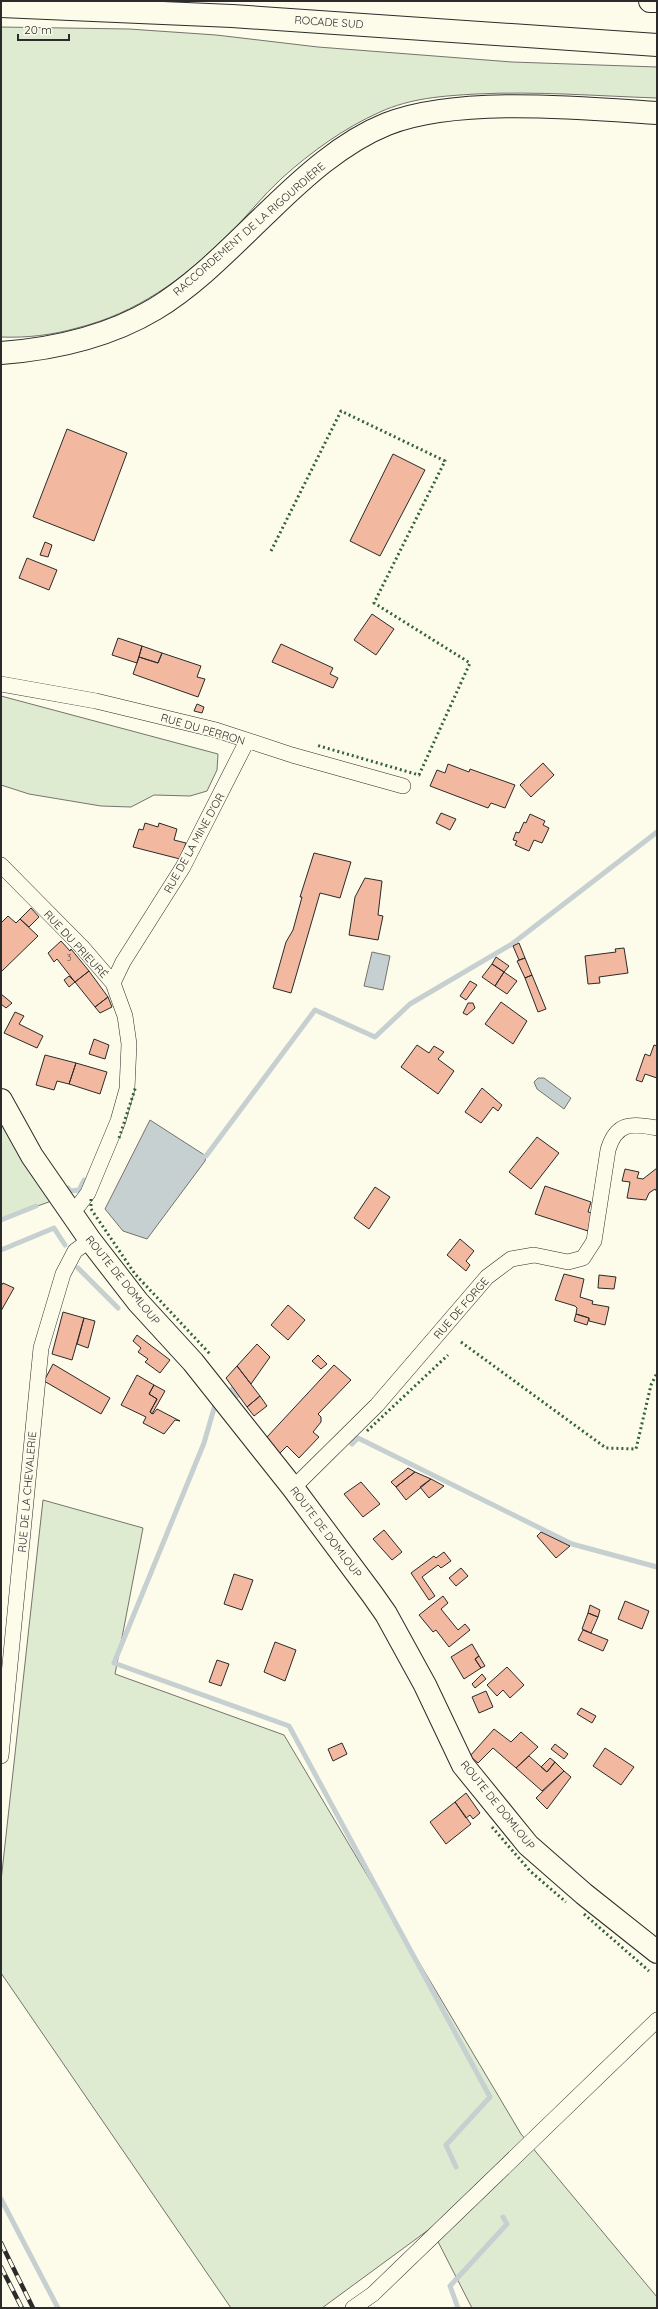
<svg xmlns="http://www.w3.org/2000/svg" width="658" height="2309" viewBox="0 0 658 2309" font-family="Quicksand,sans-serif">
<rect width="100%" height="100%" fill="#fdfbea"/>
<path fill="#deebd1" stroke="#74746e" d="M1 27 129 29 216 35 318 47 512 62 657 67V98C597 96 537 91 476 94 442 96 411 98 380 112 344 128 311 152 282 178 262 196 246 218 226 237 183 279 137 313 77 328 52 335 28 338 1 337Z
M1 696 218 754 217 770 207 791 190 796 154 795 131 807 101 806 29 794 1 785Z
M1 1118 60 1198 1 1219Z
M43 1500 143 1528 115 1674 284 1735 521 2134 657 2297V2308H472L431 2228 322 2308H231L1 1973V1881Z"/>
<path fill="#c7d0d0" stroke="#74746e" d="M372 952 390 956 383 990 364 986Z
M538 1078H544L571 1098 564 1109 537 1089 534 1082Z
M150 1120 206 1156 205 1161 147 1239 123 1231 105 1209Z"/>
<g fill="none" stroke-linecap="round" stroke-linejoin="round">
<path stroke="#c7d0d0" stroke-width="5" d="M200 1158 206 1156 315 1010 375 1037 410 1004 512 944 657 832
M68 1188 70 1191 79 1190 84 1180
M1 1220 36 1206
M1 1250 54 1228 65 1245
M78 1268 118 1308
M232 1389 237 1396
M215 1405 204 1443 114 1663 289 1726 490 2097 446 2145 456 2167
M352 1444 358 1438 572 1544 657 1567
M1 2199 58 2308
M458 2308 450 2286 507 2224 503 2217"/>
</g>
<path fill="#f2b8a0" stroke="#2b2b2b" d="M67 429 127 453 94 541 33 517Z
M393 454 425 470 380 556 350 541Z
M45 542 52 545 48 557 40 555Z
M27 558 57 570 49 590 19 578Z
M372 614 394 629 376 655 354 640Z
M118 638 142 646 137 663 112 655Z
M281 644 333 668 330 674 338 678 333 688 272 662Z
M142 646 162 653 158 663 139 657Z
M162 653 201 666 197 677 205 679 198 697 133 674 139 657 158 663Z
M197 704 204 707 202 713 194 711Z
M543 763 554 775 531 797 520 785Z
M448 764 469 772 470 769 515 785 505 808 491 803 488 808 430 786 437 770 445 773Z
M441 813 456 819 450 830 436 823Z
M530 814 545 821 543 825 549 828 542 843 534 840 529 851 515 845 517 841 513 840 516 832 519 833 524 822 526 823Z
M145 823 158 827 159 823 177 829 174 840 186 843 180 859 133 847 139 829 143 830Z
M314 853 351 862 340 898 320 893 291 993 273 988 286 942 293 930 302 897H300Z
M365 878 382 881 378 915 383 916 378 940 349 935 355 897Z
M31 908 39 917 29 927 20 919Z
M8 916 16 923 20 919 38 936 1 972V923Z
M61 941 70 951 71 949 89 971 75 982 57 959 54 962 48 953Z
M519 943 525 958 519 960 513 946Z
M624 948 628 973 599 977 600 983 588 984 585 956 616 952 615 949Z
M496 957 509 966 504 972 492 964Z
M525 958 532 975 525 978 517 961Z
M492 964 504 972 495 986 482 977Z
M89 971 108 997 95 1007 75 982Z
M504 972 517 981 507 994 495 986Z
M532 975 546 1009 538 1012 525 978Z
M69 976 75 982 69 987 64 980Z
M470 981 477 985 466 1000 460 996Z
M1 994 12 1003 6 1008 1 1004Z
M108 997 112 1007 100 1013 95 1007Z
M501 1002 527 1021 513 1044 485 1024Z
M468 1003H473L475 1008 467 1015 463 1013Z
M15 1012 24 1016 19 1024 43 1036 37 1048 4 1033Z
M94 1039 109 1045 105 1059 89 1054Z
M417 1045 429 1053 434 1046 444 1052 438 1059 454 1071 438 1094 401 1067Z
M654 1045 657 1046V1078L645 1074 642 1082 636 1080 645 1054 650 1056Z
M45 1055 76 1063 69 1084 57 1081 54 1090 36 1085Z
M76 1063 107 1072 100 1094 69 1084Z
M482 1088 502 1105 498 1111 493 1107 481 1123 465 1112Z
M537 1137 559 1153 531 1189 509 1172Z
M657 1168V1192L655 1189 649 1193 646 1200 627 1198 630 1182 622 1181 625 1169 639 1172 637 1178 643 1179Z
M545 1186 591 1202 588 1212 592 1213 588 1231 535 1214Z
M375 1187 390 1197 369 1229 354 1218Z
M460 1239 474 1251 466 1261 470 1265 466 1271 447 1255Z
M564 1274 584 1279 580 1297 593 1301 592 1304 609 1307 605 1325 589 1321V1318L576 1314 577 1308 575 1306 555 1300Z
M599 1275 616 1277 614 1289 598 1288Z
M3 1283 14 1288 1 1311V1286Z
M288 1305 305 1320 288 1340 271 1325Z
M63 1312 84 1318 72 1360 52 1354Z
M576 1314 589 1318 587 1325 574 1321Z
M84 1318 95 1321 88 1348 77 1344Z
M137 1335 170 1360 160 1373 145 1362 148 1359 138 1352 141 1348 133 1341Z
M257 1344 270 1357 251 1384 237 1366Z
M318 1355 327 1364 321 1369 312 1361Z
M53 1364 110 1398 101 1414 44 1381Z
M334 1365 351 1380 318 1414 321 1417V1422L313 1432 319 1437 299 1458 287 1446 279 1454 267 1437Z
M237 1366 260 1396 247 1407 226 1378Z
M137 1375 154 1385 149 1394 157 1399 150 1412 153 1414 157 1409 180 1421 175 1420 164 1434 143 1423 146 1417 121 1405Z
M154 1385 165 1391 152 1414 150 1412 157 1399 149 1394Z
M260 1396 267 1406 254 1416 247 1407Z
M408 1468 415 1472 396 1487 391 1482Z
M415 1472 431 1479 406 1500 396 1487Z
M431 1479 444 1486 429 1498 420 1487Z
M361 1482 380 1504 363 1517 344 1494Z
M384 1530 402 1552 392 1560 373 1539Z
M541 1532 570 1546 556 1558 537 1536Z
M444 1552 451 1561 441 1568 438 1565 422 1577 435 1596 429 1600 411 1573 434 1556 436 1558Z
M461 1568 468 1576 456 1586 449 1578Z
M234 1574 253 1580 242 1610 224 1604Z
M443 1596 448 1603 441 1609 458 1630 465 1624 470 1630 449 1647 436 1630 433 1632 419 1615Z
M625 1601 649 1611 642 1629 618 1619Z
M590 1605 600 1610 598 1617 588 1613Z
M588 1613 598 1617 591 1633 582 1629Z
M583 1630 608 1640 603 1651 578 1640Z
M275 1642 296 1650 285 1681 264 1672Z
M472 1644 479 1656 475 1659 481 1668 464 1679 451 1657Z
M479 1656 485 1666 481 1668 475 1659Z
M217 1660 229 1664 221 1686 209 1682Z
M507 1667 524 1685 510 1698 503 1690 497 1696 487 1685Z
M482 1674 486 1679 475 1688 472 1684Z
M486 1691 493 1707 479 1713 472 1697Z
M581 1708 596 1716 592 1723 577 1714Z
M494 1729 511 1742 521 1732 538 1747 516 1768 493 1748 478 1763 470 1756Z
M342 1743 347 1754 333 1761 328 1749Z
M555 1744 568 1754 564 1759 551 1749Z
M605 1748 634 1767 621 1785 593 1766Z
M529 1756 547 1772 555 1762 564 1771 542 1791 516 1768Z
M550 1758 555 1762 547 1772 541 1767Z
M564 1771 571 1777 547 1809 536 1798Z
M466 1793 480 1813 473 1819 470 1815 466 1818 455 1802Z
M455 1802 471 1824 446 1844 430 1822Z"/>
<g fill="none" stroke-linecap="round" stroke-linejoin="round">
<defs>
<path id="street" d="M1 684 96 701 216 730 292 755 403 786
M1 865 82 947 113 983 125 1016 129 1044 127 1089 118 1121 88 1193 79 1205 68 1210
M113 983 123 962 183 867 247 741
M293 1488 377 1405 487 1277 511 1259 534 1255 568 1262 583 1258 594 1241 608 1150C616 1122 632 1123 657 1128
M1 1756 41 1348 63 1274 75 1251 90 1240
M353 2308 373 2294 657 2020"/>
<path id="secondary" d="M1 353C55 349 108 337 155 309 198 283 233 245 269 211 303 178 342 142 387 124 457 96 581 108 657 113
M1 1100 32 1156 90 1240 138 1302 193 1362 293 1488 372 1594 386 1614 425 1685 463 1765 528 1845 584 1894 657 1952"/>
<path id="highway" d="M650 1H657
M1 6 232 16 657 45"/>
</defs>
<use href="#street" stroke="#2b2b2b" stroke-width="16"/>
<use href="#secondary" stroke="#2b2b2b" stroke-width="24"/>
<use href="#highway" stroke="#2b2b2b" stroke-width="24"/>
<use href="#street" stroke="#fdfbea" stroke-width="15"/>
<use href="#secondary" stroke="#fdfbea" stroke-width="22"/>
<use href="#highway" stroke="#fdfbea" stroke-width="22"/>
<defs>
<path id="rail" d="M1 2243 33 2308
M1 2267 22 2308"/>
</defs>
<use href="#rail" stroke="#2b2b2b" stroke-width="4.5"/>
<use href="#rail" stroke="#fdfbea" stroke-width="3" stroke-dasharray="9" stroke-linecap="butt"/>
<path stroke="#34623c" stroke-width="3" stroke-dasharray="2 3" stroke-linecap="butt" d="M271 551 341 411 445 461 374 603 470 663 419 775 316 745
M119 1138 136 1086
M91 1199V1209L135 1274 210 1354
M461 1342 606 1448 636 1449 651 1385 657 1373
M367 1431 448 1355
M492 1827 530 1871 566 1902
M584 1914 649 1971"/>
</g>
<g text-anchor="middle" stroke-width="3" stroke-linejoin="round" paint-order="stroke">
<g font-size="9" fill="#5d4e48">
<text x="69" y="961">3</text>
</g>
<g font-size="11" fill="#2b2b2b" stroke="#fdfbea">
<text transform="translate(329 22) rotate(4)" y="4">ROCADE SUD</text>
<text transform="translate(249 229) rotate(-41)" y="4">RACCORDEMENT DE LA RIGOURDIÈRE</text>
<text transform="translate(203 729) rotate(16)" y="4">RUE DU PERRON</text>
<text transform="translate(194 843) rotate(-61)" y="4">RUE DE LA MINE D'OR</text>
<text transform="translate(76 944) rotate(47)" y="4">RUE DU PRIEURÉ</text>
<text transform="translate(123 1280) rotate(51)" y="4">ROUTE DE DOMLOUP</text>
<text transform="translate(461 1308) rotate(-49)" y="4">RUE DE FORGE</text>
<text transform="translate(27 1492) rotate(-85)" y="4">RUE DE LA CHEVALERIE</text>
<text transform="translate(326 1532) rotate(53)" y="4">ROUTE DE DOMLOUP</text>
<text transform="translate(498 1805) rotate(51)" y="4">ROUTE DE DOMLOUP</text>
</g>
</g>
<rect width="658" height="2309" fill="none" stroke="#2b2b2b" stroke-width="4"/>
<path d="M18 34v6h51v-6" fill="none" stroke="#2b2b2b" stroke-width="2"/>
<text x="24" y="34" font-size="12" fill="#2b2b2b" stroke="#fdfbea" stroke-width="3" paint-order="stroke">20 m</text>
</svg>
